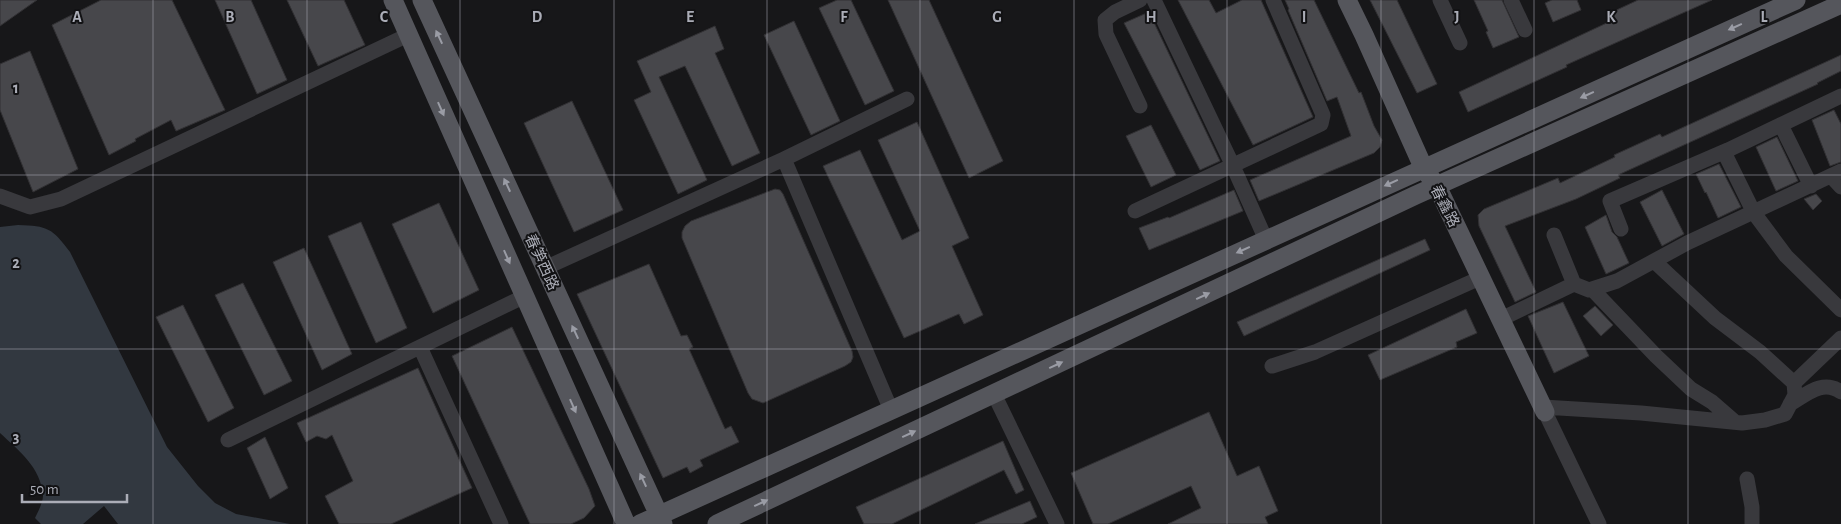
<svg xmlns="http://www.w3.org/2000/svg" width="1841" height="524" viewBox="0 0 1841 524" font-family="'Alegreya Sans','Noto Sans SC',sans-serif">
<rect width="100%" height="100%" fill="#171719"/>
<path fill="#323840" d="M18 225C48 226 52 228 70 252L167 447 198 486 215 503 236 514 290 524H118L104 506 83 524H41L35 518C38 512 43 502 43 496 41 467 19 451 0 433V227Z"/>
<path fill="#47474b" stroke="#323134" d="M0 0H37L0 26Z
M101 0H172L225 110 176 131 171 120 135 139 136 141 109 155 52 25Z
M215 0H251L287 80 257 94Z
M287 0H344L365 45 318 66Z
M837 0H851L894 91 865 105 819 8Z
M888 0H929L1003 161 969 178Z
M1178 0H1209L1216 13 1242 0H1261L1313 117 1253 145Z
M1285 0H1314L1359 93 1361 92 1374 126 1382 140 1380 147 1374 153 1259 201 1250 180 1351 136 1337 97 1327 101 1288 10 1289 9Z
M1370 0H1397L1437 84 1417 93Z
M1474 0H1502L1519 37 1493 48 1486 32 1488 31Z
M1552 0H1577L1581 10 1553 22 1545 3Z
M1638 0H1712L1566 65 1567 67 1468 112 1459 92 1611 21 1608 14Z
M1149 12 1220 161 1200 170 1124 23Z
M794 21 840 121 811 135 764 35Z
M715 26 724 49 715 53 760 153 732 166 685 66 659 77 707 180 678 194 634 100 651 92 637 61Z
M30 51 78 169 33 192 0 110V64Z
M1841 55V71L1817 83 1818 84 1618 175 1620 178 1576 199 1505 226 1536 292 1515 302 1479 226 1478 215 1484 209 1558 178 1560 183 1615 157 1614 155 1660 134 1662 137Z
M572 101 623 210 574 232 524 123Z
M1834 110 1841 124V162L1830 166 1812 120Z
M917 122 969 238 952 246 983 315 964 324 959 314 904 338 823 166 860 150 902 240 920 231 878 140Z
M1151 125 1176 175 1151 187 1126 136Z
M1777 137 1798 181 1776 191 1756 147Z
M1719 164 1741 207 1718 218 1706 192 1705 193 1696 174Z
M775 189 780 190 783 194 852 351 853 357 851 362 845 366 763 403 752 399 748 393 682 238V232L685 226 691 221Z
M1234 190 1243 211 1149 250 1139 228 1168 217 1169 218Z
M1662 190 1684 234 1662 246 1640 202Z
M1816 194 1822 201 1813 210 1804 199Z
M439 203 479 290 433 313 392 224Z
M1606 215 1612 232 1617 237 1629 263 1606 274 1585 227Z
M361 222 407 328 376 343 328 236Z
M1425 239 1430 250 1244 336 1237 322Z
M304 248 352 354 322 370 273 262Z
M649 264 681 336 687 335 693 347 689 349 725 429 731 426 739 442 700 460 703 466 690 473 687 467 663 478 577 294Z
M243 283 292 381 264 395 215 295Z
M1563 302 1589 356 1554 373 1528 316Z
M183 305 234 408 208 422 156 317Z
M1595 306 1613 325 1601 336 1583 316Z
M1466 309 1477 333 1456 342 1457 347 1380 380 1368 355Z
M512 327 589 489 595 506 584 518 571 524H530L452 356Z
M418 368 472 488 391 524H339L325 496 353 481 332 435 326 439 317 436 306 442 297 423Z
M1209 412 1237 476 1259 466 1278 511 1265 517 1268 524H1168L1201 508 1191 486 1108 524H1093L1071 473Z
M265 437 288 488 270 499 247 448Z
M1003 441 1024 490 1016 494 1004 470 892 524H864L856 507Z
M1030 501 1037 517 1022 524H975Z"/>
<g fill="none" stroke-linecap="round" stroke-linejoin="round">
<path stroke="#39393d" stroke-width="15" d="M1140 0 1115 12 1105 20 1106 34 1140 106
M1154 0 1233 166 1266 240
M1440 0 1460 43
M1511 0 1525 30
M1781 125 1811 186
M1724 152 1754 213 1786 256 1841 310
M784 159 891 410
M1831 176 1841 187
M0 196 30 207 61 199 408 35
M1135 211 1321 124 1323 115 1273 0
M1621 229 1610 201 1728 150 1841 96
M1554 235 1574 284
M1654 261 1715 318 1760 352 1794 383
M545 268 784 159 907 99
M1592 289 1656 356 1691 389 1712 402 1735 422
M1501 319 1574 284 1589 290 1617 281 1687 243 1841 171
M420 347 501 524
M1272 366 1315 352 1480 278
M994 394 1057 524
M1790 404C1807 394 1823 379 1841 392
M1543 407 1641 413 1742 423 1765 420 1785 414 1795 395 1794 383 1841 338
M1545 412 1599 524
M228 440 525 296
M1747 479 1752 507V524"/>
<path stroke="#55565c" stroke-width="19" d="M393 0 626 524
M422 0 663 524
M1347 0 1364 35 1424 169 1437 186 1545 412
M640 524 1796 0
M717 524 1416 195 1841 4"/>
</g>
<defs><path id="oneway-solid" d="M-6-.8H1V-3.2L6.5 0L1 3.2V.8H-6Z" transform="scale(1.25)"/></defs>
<g fill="#9a9ca5">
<use href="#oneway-solid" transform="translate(1735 27) rotate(156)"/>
<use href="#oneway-solid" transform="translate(439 37) rotate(-115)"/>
<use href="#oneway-solid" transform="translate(1587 95) rotate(156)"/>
<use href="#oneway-solid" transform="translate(441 109) rotate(66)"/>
<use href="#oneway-solid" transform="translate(1391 183) rotate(156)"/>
<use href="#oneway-solid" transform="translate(507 185) rotate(-115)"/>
<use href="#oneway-solid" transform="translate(1243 250) rotate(156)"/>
<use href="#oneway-solid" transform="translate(507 257) rotate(66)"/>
<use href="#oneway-solid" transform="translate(1203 296) rotate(-25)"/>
<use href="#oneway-solid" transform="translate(575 332) rotate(-115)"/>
<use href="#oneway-solid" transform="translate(1056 365) rotate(-25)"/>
<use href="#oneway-solid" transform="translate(573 406) rotate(66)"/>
<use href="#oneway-solid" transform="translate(909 434) rotate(-25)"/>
<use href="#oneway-solid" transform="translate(643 480) rotate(-115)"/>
<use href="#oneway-solid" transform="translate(761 503) rotate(-25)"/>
</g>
<path fill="none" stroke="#abadb7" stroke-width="1" stroke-opacity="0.55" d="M153 0V524M307 0V524M460 0V524M614 0V524M767 0V524M920 0V524M1074 0V524M1227 0V524M1381 0V524M1534 0V524M1688 0V524M0 175H1841M0 349H1841"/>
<g text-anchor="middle" stroke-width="4" stroke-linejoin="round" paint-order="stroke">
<g font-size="15" fill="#abadb7" stroke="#121214">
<text transform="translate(1445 206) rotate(63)" y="5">春鑫路</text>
<text transform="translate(542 262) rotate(65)" y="5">春笋西路</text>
</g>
</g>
<g font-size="16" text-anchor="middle" font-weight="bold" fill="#abadb7" stroke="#121214" stroke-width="4" stroke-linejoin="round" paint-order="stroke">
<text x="77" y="22">A</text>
<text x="230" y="22">B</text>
<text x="384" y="22">C</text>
<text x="537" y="22">D</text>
<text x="690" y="22">E</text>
<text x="844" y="22">F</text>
<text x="997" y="22">G</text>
<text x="1151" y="22">H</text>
<text x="1304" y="22">I</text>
<text x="1457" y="22">J</text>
<text x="1611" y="22">K</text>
<text x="1764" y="22">L</text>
<text x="16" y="93">1</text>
<text x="16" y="268">2</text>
<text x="16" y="442">3</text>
</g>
<path d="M22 494v8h105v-8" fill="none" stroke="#abadb7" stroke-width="2.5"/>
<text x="30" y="494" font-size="15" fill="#abadb7" stroke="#121214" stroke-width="4" paint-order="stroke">50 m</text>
</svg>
